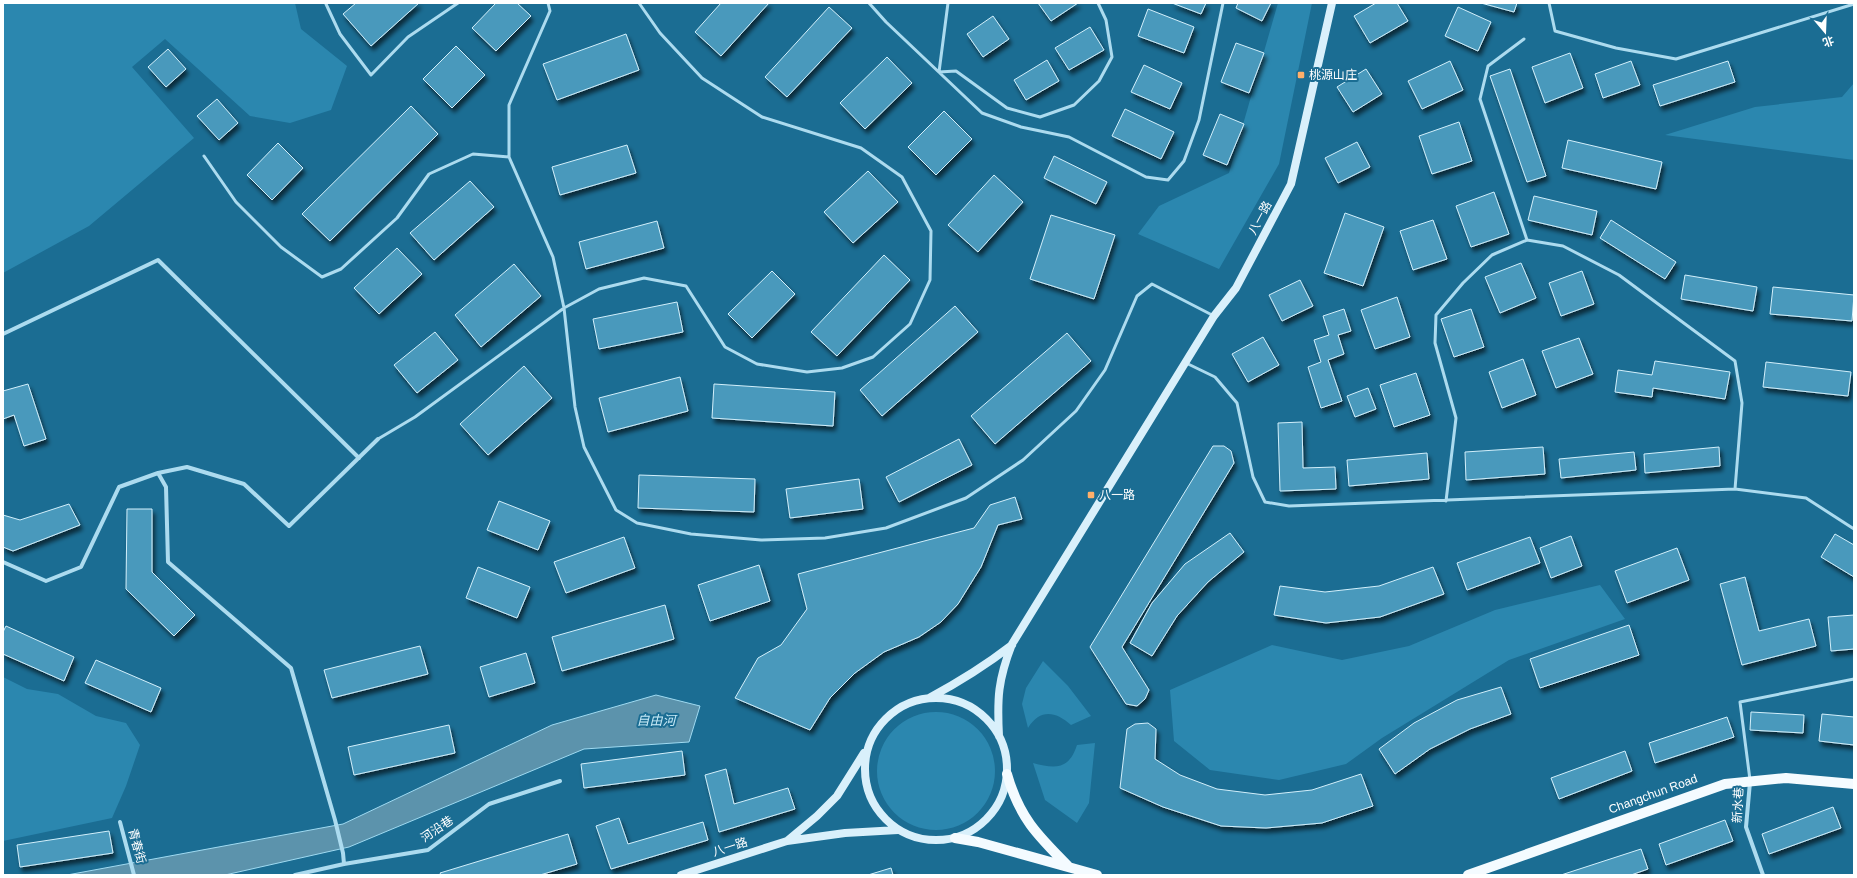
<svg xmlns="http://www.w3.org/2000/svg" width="1857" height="878" viewBox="0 0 1857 878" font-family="Arial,'Noto Sans SC',sans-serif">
<defs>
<filter id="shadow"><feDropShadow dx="2.5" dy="4.5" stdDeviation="2" flood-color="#0009"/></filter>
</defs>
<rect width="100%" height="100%" fill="#1b6d93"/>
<path fill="#2b87af" d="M3 3H295L301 29 347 66 331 110 290 123 250 116 165 39 132 67 194 138 89 226 3 273Z
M1278 3H1312L1279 164 1219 269 1138 234 1159 206 1229 173Z
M1854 83V160L1665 135 1755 107 1842 97Z
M1600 585 1625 619 1509 660 1382 738 1346 764 1279 780 1210 770 1174 741 1170 690 1272 645 1342 660 1409 646 1495 610Z
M1043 661 1068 686 1091 716 1071 725C1055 711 1040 709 1028 728L1022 704 1026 688Z
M3 677 27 689 58 694 96 716 126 723 140 745 126 786 112 818 3 841Z
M877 771a59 59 0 1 1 118 0a59 59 0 1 1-118 0Z
M1095 743 1089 803 1077 823 1045 800 1033 763C1055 769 1069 770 1077 745Z"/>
<path fill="#5c93ac" stroke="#9fdaf1" d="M656 695 700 706 689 742 584 749 349 847 225 875H67L343 824 552 725Z"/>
<path fill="#4899bc" stroke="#d2effb" filter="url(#shadow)" d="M356 3H419L371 46 343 14Z
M496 3H517L531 16 496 51 472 28Z
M721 3H769L721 56 695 32Z
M1038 3H1078L1051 21Z
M1172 3H1206L1201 14Z
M1238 3H1271L1262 21 1236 8Z
M1376 3H1397L1408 21 1370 43 1354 16Z
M1481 3H1517L1514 12Z
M829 7 852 28 787 97 765 77Z
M1458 7 1491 22 1478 51 1445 36Z
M1148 9 1194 27 1184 53 1138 36Z
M993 16 1009 39 983 57 967 34Z
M1090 27 1104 50 1069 70 1055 48Z
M626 34 639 70 557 100 543 64Z
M1236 43 1264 53 1249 93 1221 82Z
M456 46 485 75 452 108 423 79Z
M168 49 186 69 166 87 148 67Z
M1570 53 1583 88 1545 103 1532 67Z
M887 57 912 83 865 129 840 103Z
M1047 60 1059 81 1026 100 1014 80Z
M1450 61 1463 90 1422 109 1408 81Z
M1631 61 1640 85 1603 98 1595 74Z
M1728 61 1735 82 1660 106 1653 85Z
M1144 65 1182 83 1170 109 1131 92Z
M1366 69 1382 94 1353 112 1337 87Z
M1510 69 1546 176 1527 182 1490 76Z
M217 99 238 123 219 140 197 116Z
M411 106 438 134 330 241 302 214Z
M1125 109 1174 132 1161 159 1112 136Z
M944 111 972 139 936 175 908 147Z
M1220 114 1244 124 1227 165 1203 155Z
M1459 122 1472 161 1432 174 1419 136Z
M1568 140 1662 162 1656 189 1562 168Z
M1357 142 1370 167 1338 183 1325 158Z
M278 143 303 168 272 200 247 175Z
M627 145 636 173 560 195 552 167Z
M1054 156 1107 182 1096 204 1044 178Z
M868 171 898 202 853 243 824 212Z
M994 175 1023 202 978 252 948 225Z
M470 181 494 207 434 260 410 233Z
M1494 192 1509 234 1471 247 1456 206Z
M1534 196 1597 211 1592 235 1528 220Z
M1345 213 1384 227 1363 286 1324 273Z
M1051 215 1115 235 1094 299 1030 279Z
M1433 220 1447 259 1413 270 1400 231Z
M1611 220 1676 262 1665 279 1600 238Z
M657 221 664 248 586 269 579 242Z
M397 248 422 274 379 314 354 288Z
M884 255 910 280 837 356 811 332Z
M1521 263 1536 298 1500 313 1485 277Z
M514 264 541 296 481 347 455 315Z
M772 271 795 294 752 338 728 314Z
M1582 271 1594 304 1561 316 1549 283Z
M1685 275 1757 287 1753 311 1681 299Z
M1300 280 1313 306 1282 321 1269 295Z
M1773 287 1854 295 1852 321 1770 314Z
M1397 297 1410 337 1375 349 1361 310Z
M677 302 683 332 599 349 593 319Z
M955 306 978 332 882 416 860 390Z
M1344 309 1351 331 1338 335 1344 354 1328 360 1342 401 1321 408 1308 367 1321 362 1314 340 1329 335 1323 316Z
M1471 309 1484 347 1454 357 1441 319Z
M435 332 458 360 417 393 394 365Z
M1067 333 1091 361 995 444 971 416Z
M1263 337 1279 365 1248 382 1232 354Z
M1579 338 1593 374 1556 388 1542 351Z
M1523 359 1536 395 1502 408 1489 372Z
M1655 361 1730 372 1725 399 1653 388 1652 397 1615 392 1618 370 1652 375Z
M1766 362 1851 372 1848 396 1763 387Z
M524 366 552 398 488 455 460 424Z
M1416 373 1430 415 1394 427 1380 385Z
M680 377 688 411 608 432 599 398Z
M28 384 46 439 24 446 14 415 3 419V391Z
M714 384 835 392 833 426 712 418Z
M1368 388 1376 409 1355 417 1347 396Z
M1302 422 1303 468 1335 467 1336 489 1280 491 1278 423Z
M959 439 972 465 899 502 886 477Z
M1213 446H1224L1231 451 1234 463 1122 647 1149 690 1145 699 1137 706 1126 704 1090 647Z
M1543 447 1545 474 1466 480 1465 452Z
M1719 447 1720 466 1645 473 1644 454Z
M1634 452 1636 470 1561 478 1559 459Z
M1427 453 1429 479 1349 486 1347 460Z
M639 475 755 479 754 512 638 508Z
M859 479 863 509 790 518 786 489Z
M1015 497 1022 519 998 525 981 567 958 604 941 622 919 637 884 652 855 673 830 698 810 730 735 698 758 658 781 645 807 609 798 574 974 528 990 505Z
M499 501 550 521 538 550 487 530Z
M69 504 80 525 13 551 3 547V515L20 520Z
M127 509H152V572L195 615 174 636 126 589Z
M1230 533 1244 552 1208 582 1177 616 1152 656 1130 643 1152 603 1185 564Z
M1835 534 1854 545V577L1821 557Z
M1571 536 1582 566 1551 578 1540 548Z
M624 537 635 568 566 593 554 562Z
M1530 537 1540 563 1467 590 1457 563Z
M1677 548 1689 580 1627 603 1615 571Z
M759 565 770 601 710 621 698 585Z
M478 567 530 587 517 618 466 598Z
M1433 567 1444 594 1380 617 1326 623 1274 615 1280 586 1325 592 1379 586Z
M1745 577 1759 631 1809 619 1816 646 1742 665 1720 584Z
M665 605 674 639 562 671 552 637Z
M1854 615V649L1831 651 1828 617Z
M1629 625 1639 655 1540 688 1530 659Z
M6 626 74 657 64 681 3 654V632Z
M420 646 428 674 332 698 324 670Z
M526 653 535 683 489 697 480 667Z
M96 660 161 688 151 712 85 683Z
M1501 687 1511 714 1470 729 1430 749 1395 774 1379 749 1414 723 1457 700Z
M1751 712 1804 715 1803 733 1750 730Z
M1822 714 1854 717V745L1819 741Z
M1727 717 1734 737 1655 763 1649 743Z
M1148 723 1156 729 1155 759 1180 775 1217 789 1265 795 1312 790 1361 774 1373 806 1322 823 1266 828 1221 826 1163 807 1120 788 1127 729 1135 724Z
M449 725 455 753 354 775 348 747Z
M682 751 685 775 584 788 581 764Z
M1625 751 1632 771 1559 799 1551 778Z
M726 769 734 804 788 788 795 809 719 832 705 775Z
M1833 807 1841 828 1769 854 1762 834Z
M619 818 628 844 703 822 708 840 611 869 596 826Z
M1725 820 1733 841 1666 865 1659 844Z
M109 831 113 853 20 867 17 845Z
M568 834 577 864 540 875H441L440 873Z
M1641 849 1648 869 1631 875H1561Z
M891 868 893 875H868Z"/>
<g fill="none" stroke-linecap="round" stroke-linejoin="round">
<path stroke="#acdbef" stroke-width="3" d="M548 3 550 11 509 105V157L553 257 564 308 575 407 584 447 616 510 637 523 691 534 761 540 825 538 886 528 966 498 1023 460 1076 411 1105 370 1137 296 1152 284 1214 316
M869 3 886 22 982 113 1021 127 1069 137 1146 177 1168 180 1184 161 1199 120 1223 3
M948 3 939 72 956 71 1007 108 1040 117 1074 105 1099 81 1112 57 1106 20 1098 3
M1549 3 1555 31 1616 48 1676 59 1854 4
M326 4 340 34 371 75 408 37 458 3
M1524 39 1488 66 1480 99 1527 240
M204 156 236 202 281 247 322 277 341 269 397 218 429 174 473 154 509 157
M1186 363 1215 377 1237 403 1253 477 1265 502 1289 506 1735 489 1806 498 1854 529
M378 439 415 417 564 308 599 289 644 278 686 286 725 347 757 364 807 372 842 368 873 357 910 324 930 280 931 231 902 177 861 148 762 117 702 78 660 33 639 3
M1446 501 1456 418 1435 343 1436 315 1463 283 1492 255 1527 240 1563 246 1619 275 1735 361 1742 403 1735 489
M1750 780 1740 702 1854 679"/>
<path stroke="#acdbef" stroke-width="4" d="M3 334 158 260 359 458
M158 473 187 467 244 484 289 526 378 439
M3 562 46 581 81 567 119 487 158 473 166 487 168 562 291 668 335 820 343 853 344 864
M1750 782 1746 827 1763 875
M120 822 134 875
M295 875 344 864 428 850 489 804 560 781"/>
<path stroke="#d9f0fb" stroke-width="8" d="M929 698C959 682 986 665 1012 645
M865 769a71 71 0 1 1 142 0a71 71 0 1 1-142 0Z
M999 736C997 698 998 680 1012 644L1214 316 1236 288 1291 184 1332 3
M787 841 817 816 837 796 864 753
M681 875 787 841 845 833 898 830"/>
<path stroke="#f4fbff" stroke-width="10" d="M1007 774C1019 817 1037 835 1068 866
M955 838 978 842 1097 875
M1468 875 1725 784 1786 778 1854 784"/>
</g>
<g fill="#ffaf6a" stroke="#1b6d93" stroke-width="1.5">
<rect x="1297" y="71" width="8" height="8" rx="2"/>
<rect x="1087" y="491" width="8" height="8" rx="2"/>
</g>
<g text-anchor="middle" stroke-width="4" stroke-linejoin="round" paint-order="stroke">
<g font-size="12" fill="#fff" stroke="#1b6d93" text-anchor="start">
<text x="1309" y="79">桃源山庄</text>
<text x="1099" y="499">八一路</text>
</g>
<g font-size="12" fill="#fff" stroke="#1b6d93">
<text transform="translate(1260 218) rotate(-62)" y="4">八一路</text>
<text transform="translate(1653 794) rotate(-20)" y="4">Changchun Road</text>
<text transform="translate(1738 805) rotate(-87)" y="4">新水巷</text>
<text transform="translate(437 829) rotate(-34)" y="4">河沿巷</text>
<text transform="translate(137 846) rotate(75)" y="4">青春街</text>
<text transform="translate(730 847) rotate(-18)" y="4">八一路</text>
</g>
<g font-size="13" font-style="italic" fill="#caebf8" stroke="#1b6d93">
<text x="656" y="725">自由河</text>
</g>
</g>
<rect width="1857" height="878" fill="none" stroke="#ffffff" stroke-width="8"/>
<g transform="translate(1825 32) rotate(161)" stroke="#1b6d93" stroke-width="3" paint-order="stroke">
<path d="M0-3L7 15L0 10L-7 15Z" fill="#ffffff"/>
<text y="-6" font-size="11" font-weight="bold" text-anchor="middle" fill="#ffffff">北</text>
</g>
</svg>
